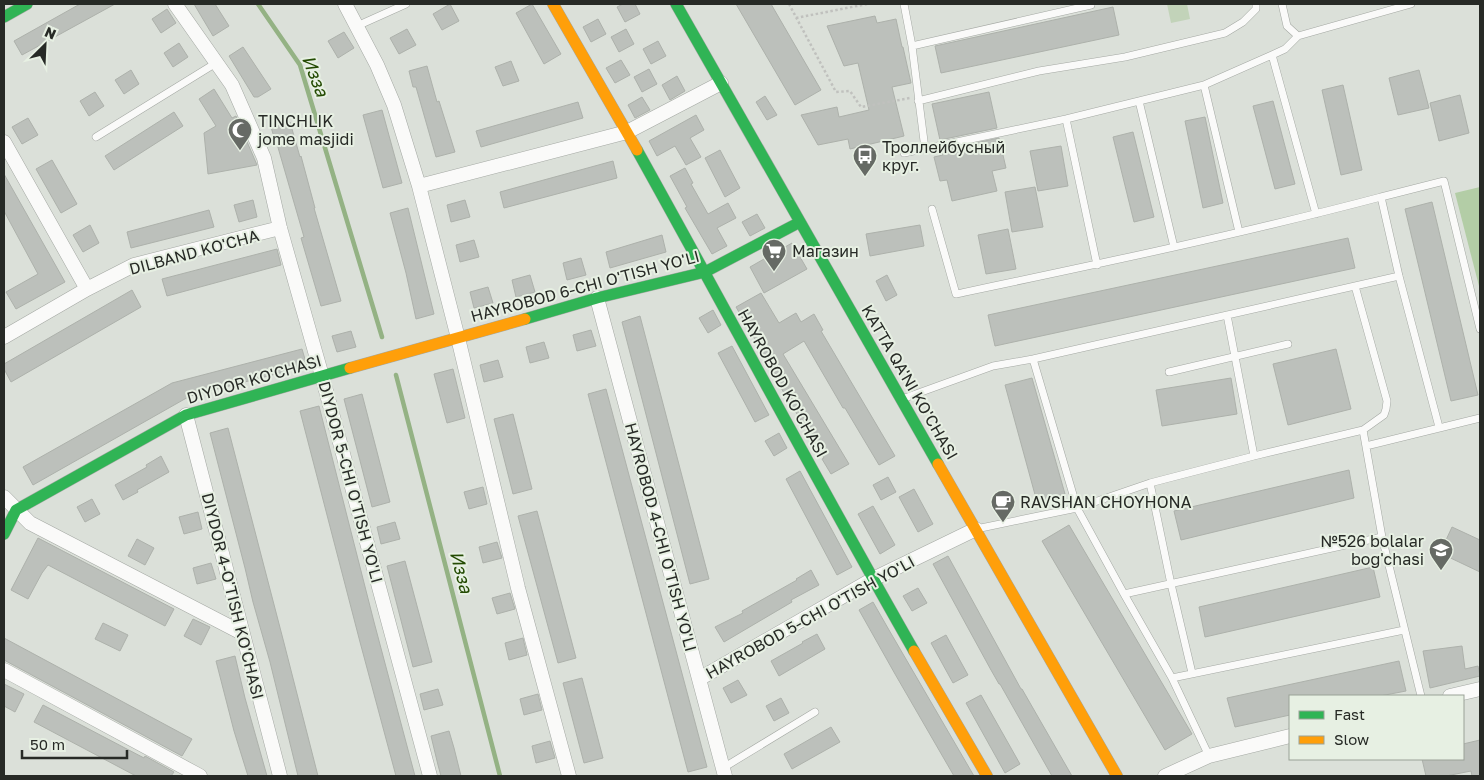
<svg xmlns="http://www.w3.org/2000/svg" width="1484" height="780" viewBox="0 0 1484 780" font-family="'Golos Text',sans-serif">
<rect width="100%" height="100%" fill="#dbe0d9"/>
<path fill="#c2d3b9" d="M1167 4H1187L1190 19 1171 23Z"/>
<path fill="#b3cda6" d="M1480 187V290L1455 193Z"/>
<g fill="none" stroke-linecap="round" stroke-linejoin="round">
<path stroke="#94b284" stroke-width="4.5" d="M258 4 300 65 382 337
M396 375 500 776"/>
</g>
<path fill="#bcc0bb" stroke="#adb1ab" d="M80 4H115L22 55 14 41Z
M194 4H215L229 26 213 36Z
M450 4 459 21 442 30 433 14Z
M532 4 561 54 544 64 516 13Z
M623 4H635L640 14 625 22 617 7Z
M736 4H771L821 90 795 105Z
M1113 7 1119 35 941 73 935 46Z
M167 9 176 23 161 33 152 19Z
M875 16 877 23 896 19 902 47H903L911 83 892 87 904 136 850 149 848 139 818 145 801 115 837 107 839 117 869 110 858 63 844 66 827 26Z
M598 19 606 34 591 42 583 27Z
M407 29 416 45 399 54 390 38Z
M626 29 634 44 619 52 611 37Z
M344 32 354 48 338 58 328 41Z
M658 41 666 56 651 64 643 49Z
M179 43 188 57 173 67 164 53Z
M243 47 271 89 258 97H254L229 56Z
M621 60 630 75 615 83 606 68Z
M511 61 519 81 503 86 495 67Z
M427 66 437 102 439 101 455 152 436 157 416 87H413L409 71Z
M649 69 657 84 642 92 634 77Z
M131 70 139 84 124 94 115 80Z
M1419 70 1429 108 1398 115 1389 78Z
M677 76 685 91 670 100 662 85Z
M1343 85 1362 170 1341 175 1322 90Z
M214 89 232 118 236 116 257 165 208 174 204 133 216 126 199 99Z
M95 92 104 106 89 116 80 101Z
M989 92 997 128 940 140 932 104Z
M1460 95 1469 133 1439 141 1430 103Z
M765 96 777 115 767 120 756 102Z
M642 97 650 110 635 118 628 105Z
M1273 101 1295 184 1275 189 1253 106Z
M578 102 583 118 481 147 476 131Z
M382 110 402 183 383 188 363 115Z
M174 112 183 126 114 170 105 156Z
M696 115 704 130 690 138 701 157 686 165 675 146 657 156 649 141Z
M1205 117 1223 203 1203 208 1185 121Z
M28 118 38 135 22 144 12 127Z
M290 122 300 157 301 156 315 208H314L341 301 321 306 301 238 304 237 277 144H276L271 127Z
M1133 132 1154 217 1134 222 1113 137Z
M999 138 1006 168 992 171 997 191 952 201 947 180 940 181 934 157 943 155 942 150Z
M1061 146 1068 186 1038 191 1030 151Z
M720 150 740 188 725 197 705 158Z
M52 160 77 204 61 213 36 169Z
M613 161 617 178 504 208 500 192Z
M685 168 693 183 691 184 708 214 728 203 736 218 717 228 727 246 712 254 685 208 687 207 670 176Z
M4 174 65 282 16 309 6 292 38 274 4 211Z
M1035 187 1043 227 1012 232 1005 192Z
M253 200 257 217 239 222 234 205Z
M465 200 470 217 451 222 447 205Z
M1432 202 1478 395 1451 401 1405 209Z
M408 208 434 314 416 319 406 273 390 213Z
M209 210 214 227 131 248 127 232Z
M757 214 765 228 750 236 742 222Z
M90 225 99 243 83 252 73 235Z
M920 225 924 246 870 256 866 234Z
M1008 229 1016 269 986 274 978 235Z
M662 235 666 252 610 268 606 252Z
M1348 238 1355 268 995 346 988 315Z
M474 240 479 257 460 262 456 245Z
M792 243 807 269 764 293 750 267Z
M277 249 281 265 167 296 162 279Z
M581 258 586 275 567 280 563 263Z
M530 275 535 292 516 297 512 280Z
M887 275 897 295 886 301 876 281Z
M488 287 493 303 474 308 470 292Z
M132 290 141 307 11 382 4 369V364Z
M761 293 779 323 796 313 801 322 814 314 823 330 821 331 895 456 879 465 845 408H843L804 341 783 354 849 464 831 474 822 459 824 458 773 375 775 374 736 307Z
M713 310 721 325 708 333 699 318Z
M640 316 709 579 690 584 622 322Z
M591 330 596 346 577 351 573 335Z
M351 331 356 347 337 352 332 336Z
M544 342 549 358 530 363 526 347Z
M732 346 769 415 755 422 718 353Z
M302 349 307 366 190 396 33 485 23 467 172 383Z
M1336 349 1351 409 1288 425 1273 364Z
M498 360 503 377 484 382 480 365Z
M453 369 465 418 447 423 434 374Z
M1032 378 1065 494 1037 502 1005 385Z
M1231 378 1237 414 1162 426 1156 390Z
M606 389 707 767 688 772 588 394Z
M362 394 390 502 372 507 344 399Z
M319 406 374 622 415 776H396L360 642 300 411Z
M513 414 532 489 513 494 494 419Z
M228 428 284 643 318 776H298L270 662 253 602 245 568 210 433Z
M779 433 787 448 774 456 765 441Z
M161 456 169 472 137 490 138 492 123 500 115 485 147 467 146 465Z
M1349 470 1354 498 1181 540 1174 511Z
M800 471 852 567 837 575 786 479Z
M888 477 896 492 881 500 873 485Z
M483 487 487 504 469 509 464 492Z
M914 489 933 524 918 532 899 497Z
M92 499 100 514 85 522 77 507Z
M873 506 895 545 880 554 858 514Z
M537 511 576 658 558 663 518 516Z
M198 512 202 529 184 534 179 517Z
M395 522 400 539 381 544 377 527Z
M1069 525 1192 734 1165 750 1042 541Z
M1452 527 1480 540V572L1440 553Z
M38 538 174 609 165 626 48 565 42 573 28 599 11 590Z
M137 539 154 548 145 565 128 556Z
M497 542 502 558 483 563 479 547Z
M948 556 1021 689H1022L1072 776H1052L1000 684H999L991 670 933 564Z
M405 561 432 662 413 667 387 566Z
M211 563 216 579 197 584 193 568Z
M1373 567 1380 597 1205 637 1199 607Z
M811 570 819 585 791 600 792 602 724 642 715 627 743 613 742 611 797 580 796 579Z
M918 588 927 603 912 611 903 596Z
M510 593 515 609 497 614 492 598Z
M873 602 889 630 974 776H954L895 674 859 610Z
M193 619 210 627 201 645 184 636Z
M103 623 128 635 120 651 95 639Z
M817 634 825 649 779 676 771 661 803 643 802 642Z
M946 635 968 675 953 683 931 643Z
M4 638 192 739 182 756 4 660Z
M523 638 527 655 509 660 505 643Z
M1462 646 1465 669 1478 666 1480 676 1430 688 1423 651Z
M235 656 245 698 267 776H248L234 731 216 661Z
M1399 661 1406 691 1380 696H1290V715L1235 727 1227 698Z
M582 678 603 758 584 763 563 683Z
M738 680 747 695 731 703 723 688Z
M4 684 24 694 15 712 4 706Z
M438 689 443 705 424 710 420 694Z
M538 694 542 710 524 715 520 699Z
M981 695 1020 764 1005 773 966 703Z
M781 698 789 713 774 721 766 706Z
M43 705 144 758 145 756 174 772 171 776H136L34 722Z
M831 727 840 742 792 769 784 754Z
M449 731 454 748 461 776H441L438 765 431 736Z
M1480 740V776H1472L1471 771 1446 776H1426L1422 759H1463V744Z
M550 741 555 758 536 763 532 746Z"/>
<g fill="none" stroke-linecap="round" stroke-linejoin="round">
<defs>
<path id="lane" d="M904 4 912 46 925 149
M1282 4 1287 26 1298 36
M357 26 406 4
M912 46 1091 5
M1272 55 1316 214
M1204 85 1239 232
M918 101 1039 71 1125 57 1225 33 1243 22 1256 9V4
M1139 101 1174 247
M1066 119 1097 265
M96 137 216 63
M904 153 1066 119 1204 85 1272 55 1285 49 1298 36 1411 4
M1381 197 1444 181 1480 329
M932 209 956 294C1098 264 1241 234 1381 197L1399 276 1439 427
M1227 315 1254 456
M1033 359 1077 508 1124 594 1172 678 1209 756
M1169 372 1288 344
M902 399 993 366 1033 359 1399 276
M1363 430 1382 537 1421 696
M1366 446 1480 418
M1150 483 1171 584 1192 673
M976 529 1077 508 1150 483 1254 456 1363 430 1384 415 1386 409 1387 401 1355 286
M1124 594 1382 537
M1172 678 1404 630
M723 768 815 712"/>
<path id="street" d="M175 4 232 85 264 158 280 228 322 376 430 776
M345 4 377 65 394 105 419 186 458 338 518 588 569 776
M4 142 87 289
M419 186 627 132 721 83
M597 298 725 776
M4 337 87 289 134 265 280 228
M186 415 280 776
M4 497 30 523 242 633
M4 670 200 776
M699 679 873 579 976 529
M1450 696 1480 689
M1165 776 1209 756 1290 736"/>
<path id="fast" d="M676 4 938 464
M4 17 27 4
M637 150C730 317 819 485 914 651
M525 319 597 298 705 272 800 222
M4 534 16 510 186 415 350 368"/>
<path id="slow" d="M553 4 637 150
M350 368 525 319
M938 464 1117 776
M914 651 987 776"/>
</defs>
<use href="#lane" stroke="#a4a8a3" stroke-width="8"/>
<use href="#street" stroke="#a4a8a3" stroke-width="15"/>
<use href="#fast" stroke="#a4a8a3" stroke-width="12"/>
<use href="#slow" stroke="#a4a8a3" stroke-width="12"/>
<path stroke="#c0c1be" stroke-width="2.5" stroke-dasharray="2.5 2.5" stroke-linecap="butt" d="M789 4 836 92 850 91 861 107 910 98
M796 18 867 4"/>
<use href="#lane" stroke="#fafaf9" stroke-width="7"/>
<use href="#street" stroke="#fafaf9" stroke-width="14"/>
<use href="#fast" stroke="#30b455" stroke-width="11"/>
<use href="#slow" stroke="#ff9f0a" stroke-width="11"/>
</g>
<defs>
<symbol id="mosque-pin" viewBox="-11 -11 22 30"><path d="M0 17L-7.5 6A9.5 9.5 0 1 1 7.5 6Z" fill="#666a65" stroke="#e7f0e3"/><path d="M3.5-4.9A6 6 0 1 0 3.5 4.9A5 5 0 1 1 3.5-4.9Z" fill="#fff"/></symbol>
<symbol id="bus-pin" viewBox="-11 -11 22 30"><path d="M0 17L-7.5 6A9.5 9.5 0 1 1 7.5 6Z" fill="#666a65" stroke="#e7f0e3"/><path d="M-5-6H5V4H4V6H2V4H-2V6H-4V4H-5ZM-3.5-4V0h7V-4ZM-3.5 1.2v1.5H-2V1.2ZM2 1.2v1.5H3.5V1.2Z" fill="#fff"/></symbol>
<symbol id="supermarket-pin" viewBox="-11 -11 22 30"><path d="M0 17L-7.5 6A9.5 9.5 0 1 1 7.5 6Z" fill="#666a65" stroke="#e7f0e3"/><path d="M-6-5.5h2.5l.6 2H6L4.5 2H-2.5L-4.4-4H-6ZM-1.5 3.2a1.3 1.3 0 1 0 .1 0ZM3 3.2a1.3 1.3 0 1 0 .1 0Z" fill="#fff"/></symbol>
<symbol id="cafe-pin" viewBox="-11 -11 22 30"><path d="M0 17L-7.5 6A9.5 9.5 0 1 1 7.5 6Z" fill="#666a65" stroke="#e7f0e3"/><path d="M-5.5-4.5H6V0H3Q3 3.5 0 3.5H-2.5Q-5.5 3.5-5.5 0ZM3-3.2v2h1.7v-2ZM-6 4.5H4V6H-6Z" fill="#fff"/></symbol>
<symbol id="school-pin" viewBox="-11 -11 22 30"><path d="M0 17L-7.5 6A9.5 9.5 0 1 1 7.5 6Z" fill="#666a65" stroke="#e7f0e3"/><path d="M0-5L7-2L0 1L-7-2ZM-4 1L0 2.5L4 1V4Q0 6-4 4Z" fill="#fff"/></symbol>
</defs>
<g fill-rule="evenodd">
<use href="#mosque-pin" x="226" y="116" width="28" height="38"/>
<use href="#bus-pin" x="851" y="142" width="28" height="38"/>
<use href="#supermarket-pin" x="760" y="237" width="28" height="38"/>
<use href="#cafe-pin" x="989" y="488" width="28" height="38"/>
<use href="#school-pin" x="1427" y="536" width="28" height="38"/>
</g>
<g text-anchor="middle" stroke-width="4" stroke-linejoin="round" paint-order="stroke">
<g font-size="16" fill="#272a26" stroke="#e7f0e3" text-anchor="start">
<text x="258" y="127">TINCHLIK<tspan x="258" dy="18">jome masjidi</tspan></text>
<text x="882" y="153">Троллейбусный<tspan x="882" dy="18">круг.</tspan></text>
<text x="792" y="257">Магазин</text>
<text x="1020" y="508">RAVSHAN CHOYHONA</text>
<text x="1424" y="547" text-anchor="end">№526 bolalar<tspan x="1424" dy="18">bog'chasi</tspan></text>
</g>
<g font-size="16" fill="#272a26" stroke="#e7f0e3">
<text transform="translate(194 252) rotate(-15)" y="6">DILBAND KO'CHA</text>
<text transform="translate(585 286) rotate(-15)" y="6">HAYROBOD 6-CHI O'TISH YO'LI</text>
<text transform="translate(254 379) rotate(-16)" y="6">DIYDOR KO'CHASI</text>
<text transform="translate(910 382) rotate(60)" y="6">KATTA QA'NI KO'CHASI</text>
<text transform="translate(783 383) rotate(61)" y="6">HAYROBOD KO'CHASI</text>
<text transform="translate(351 482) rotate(75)" y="6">DIYDOR 5-CHI O'TISH YO'LI</text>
<text transform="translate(661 537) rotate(75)" y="6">HAYROBOD 4-CHI O'TISH YO'LI</text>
<text transform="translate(233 596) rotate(76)" y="6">DIYDOR 4-O'TISH KO'CHASI</text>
<text transform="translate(810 617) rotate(-29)" y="6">HAYROBOD 5-CHI O'TISH YO'LI</text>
</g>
<g font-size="18" font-style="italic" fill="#244b03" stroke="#e7f0e3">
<text transform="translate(315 76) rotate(69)" y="6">Изза</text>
<text transform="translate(461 572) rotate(75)" y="6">Изза</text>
</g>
</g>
<rect width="1484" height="780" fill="none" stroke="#272a26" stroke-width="10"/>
<rect x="1289" y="695" width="175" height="65" fill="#e7f0e3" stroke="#9aa197"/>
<rect x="1299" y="711" width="25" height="8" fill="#30b455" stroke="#9aa197"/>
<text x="1334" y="720" font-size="15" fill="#272a26">Fast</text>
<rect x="1299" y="736" width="25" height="8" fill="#ff9f0a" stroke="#9aa197"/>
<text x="1334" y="745" font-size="15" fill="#272a26">Slow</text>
<g transform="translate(45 45) rotate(24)" stroke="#e7f0e3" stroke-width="4" paint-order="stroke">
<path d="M0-4L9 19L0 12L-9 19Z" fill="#272a26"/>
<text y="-8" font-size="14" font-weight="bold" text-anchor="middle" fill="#272a26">N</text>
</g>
<path d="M22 750v8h105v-8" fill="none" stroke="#272a26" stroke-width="2.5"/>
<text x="30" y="750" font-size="15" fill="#272a26" stroke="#e7f0e3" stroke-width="4" paint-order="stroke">50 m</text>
</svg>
